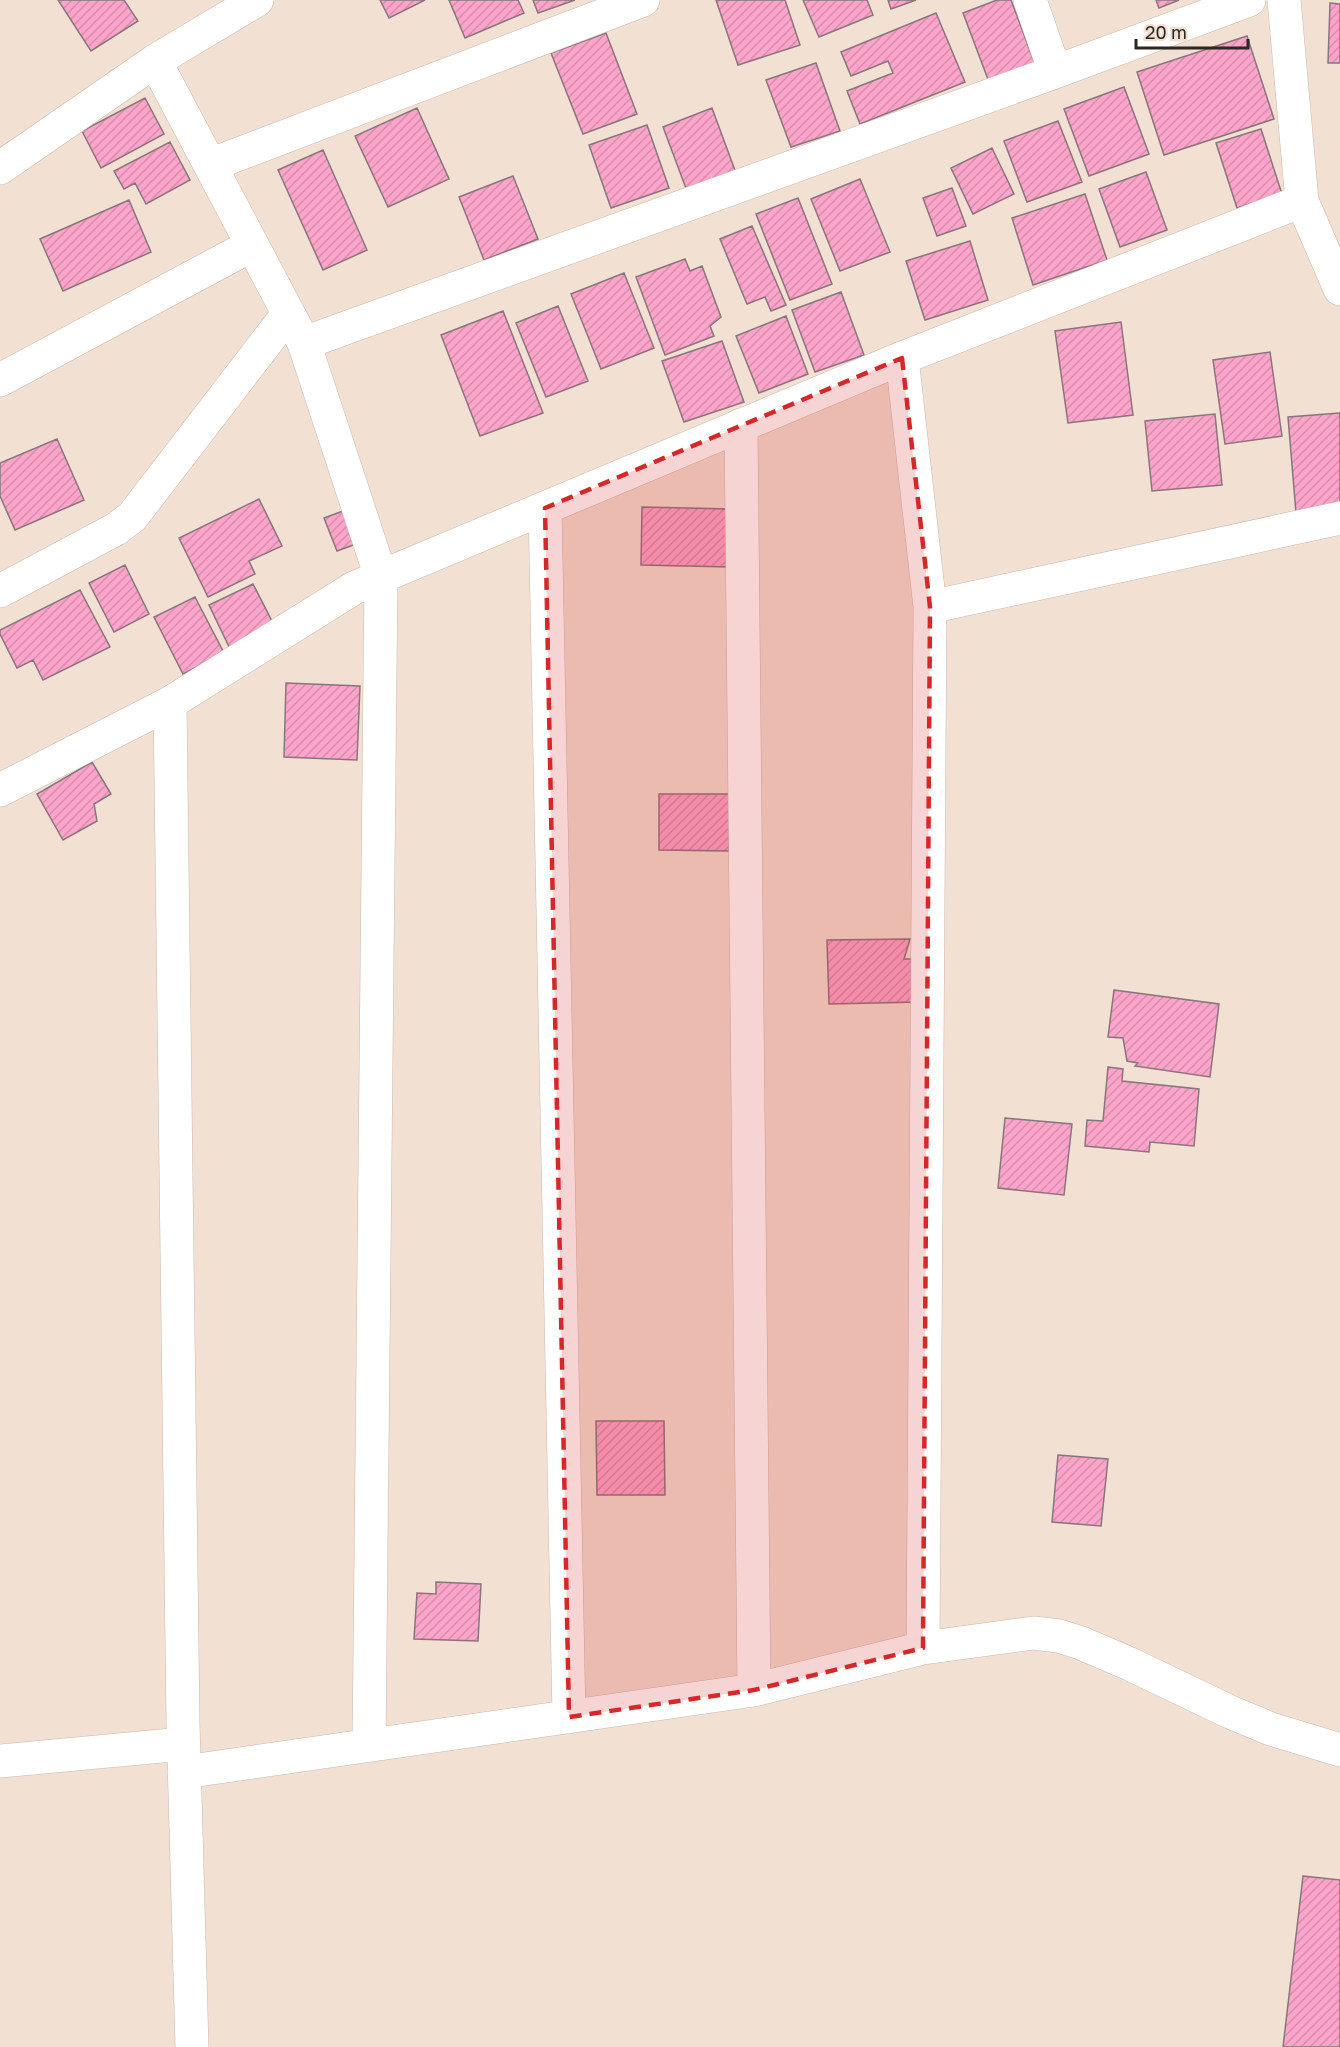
<svg xmlns="http://www.w3.org/2000/svg" width="1340" height="2047" viewBox="0 0 1340 2047" font-family="'Golos Text',sans-serif">
<defs>
<pattern id="building-hatch" width="6" height="6" patternUnits="userSpaceOnUse" patternTransform="scale(1.5)"><rect width="6" height="6" fill="#fca4ca"/><path d="M-1 1l2-2M0 6l6-6M5 7l2-2" fill="none" stroke="#d88dad"/></pattern>
</defs>
<rect width="100%" height="100%" fill="#f2e0d2"/>
<path fill="url(#building-hatch)" stroke="#89757d" stroke-width="1.5" d="M58 0H124L138 21 91 51Z
M380 0H425L389 18Z
M449 0H518L524 13 465 38Z
M533 0H575L538 13Z
M716 0H785L800 45 738 65Z
M803 0H867L873 15 819 37Z
M888 0H916L891 9Z
M997 0H1011L1035 64 989 82 963 13Z
M1156 0H1179L1159 8Z
M1330 3 1340 4V63H1328Z
M936 13 965 82 860 124 847 91 893 73 888 61 851 76 841 52Z
M606 33 637 114 583 134 551 53Z
M1247 36 1274 119 1164 155 1137 72Z
M816 63 840 131 791 147 766 80Z
M1124 87 1149 154 1089 176 1064 109Z
M145 98 164 134 101 168 82 131Z
M417 108 449 179 388 207 355 136Z
M712 108 736 173 687 191 663 127Z
M1058 121 1082 182 1027 202 1004 141Z
M647 125 669 188 611 208 589 145Z
M1261 129 1282 194 1237 208 1216 143Z
M170 142 190 180 146 204 135 183 124 189 114 171Z
M992 148 1014 194 973 214 951 168Z
M323 150 367 250 323 270 278 170Z
M1146 172 1167 230 1120 247 1099 189Z
M513 176 538 239 484 260 459 197Z
M860 179 890 252 840 271 811 199Z
M952 188 966 226 937 236 923 198Z
M1085 194 1107 260 1033 285 1012 218Z
M798 198 832 284 790 300 756 214Z
M129 200 151 252 63 291 40 239Z
M752 226 786 305 771 311 765 297 747 304 720 239Z
M970 241 988 300 925 320 906 261Z
M685 259 690 271 702 266 721 317 710 326 714 336 665 355 636 277Z
M624 273 654 348 601 369 571 294Z
M841 292 864 355 815 372 792 310Z
M558 306 588 381 546 397 516 323Z
M503 311 543 413 480 436 441 335Z
M786 316 808 374 759 393 736 336Z
M1121 322 1133 415 1068 423 1055 331Z
M722 341 744 402 684 422 662 361Z
M1270 352 1282 436 1225 444 1213 360Z
M1340 413V509L1296 513 1288 417Z
M1215 414 1222 485 1152 491 1145 421Z
M57 439 84 500 15 530 0 496V463Z
M259 499 282 546 249 561 255 574 208 597 179 538Z
M642 507 731 509 730 567 641 565Z
M343 511 356 544 337 551 324 518Z
M125 565 149 614 114 632 89 583Z
M253 584 277 631 232 653 209 605Z
M80 590 110 647 43 680 33 660 17 668 0 634V630Z
M195 597 224 653 183 674 154 617Z
M286 683 360 686 357 760 284 757Z
M92 762 111 794 94 804 97 821 63 840 37 794Z
M659 794H730L729 851 659 850Z
M910 939 904 959H919L920 1002 829 1004 827 940Z
M1114 990 1219 1004 1210 1077 1135 1066 1138 1063 1127 1061 1123 1038 1108 1037Z
M1108 1067 1123 1069 1122 1081 1199 1089 1194 1146 1150 1142 1149 1152 1085 1146 1087 1120 1103 1121Z
M1005 1118 1072 1124 1064 1195 998 1188Z
M596 1421H664L665 1495H597Z
M1058 1455 1108 1459 1101 1526 1052 1522Z
M436 1582 481 1584 478 1641 414 1639 417 1593 436 1594Z
M1303 1876 1340 1880V2047H1283Z"/>
<g fill="none" stroke-linecap="round" stroke-linejoin="round">
<defs>
<path id="minor" d="M1030 0 1055 72
M155 61 304 343 381 577 369 1745
M210 165 643 0
M0 168 155 61 257 0
M1302 201 1340 289
M304 343 1055 72 1249 0
M902 358 930 607
M0 380 252 245
M741 425 754 1690
M545 508 569 1717
M0 591 116 529 132 517 288 314
M0 790 170 703
M923 1648 930 607 1340 518
M0 1761 183 1744
M184 1772 754 1690 923 1648 1034 1633 1059 1636 1081 1643 1130 1664 1230 1712 1271 1729 1340 1750
M192 2047 183 1723 170 703 354 588 902 358 1302 201 1284 0"/>
</defs>
<use href="#minor" stroke="#cab9ab" stroke-width="34"/>
<use href="#minor" stroke="#fff" stroke-width="33"/>
</g>
<path fill="#d62828" fill-opacity="0.2" stroke="#d62828" stroke-width="4.5" stroke-dasharray="12 8" stroke-linejoin="round" d="M902 358 930 607 923 1648 754 1690 569 1717 545 508Z"/>
<path d="M1136 39v9h112v-9" fill="none" stroke="#2d2721" stroke-width="3"/>
<text x="1145" y="39" font-size="18" fill="#2d2721" stroke="#f2e0d2" stroke-width="4.5" paint-order="stroke">20 m</text>
</svg>
